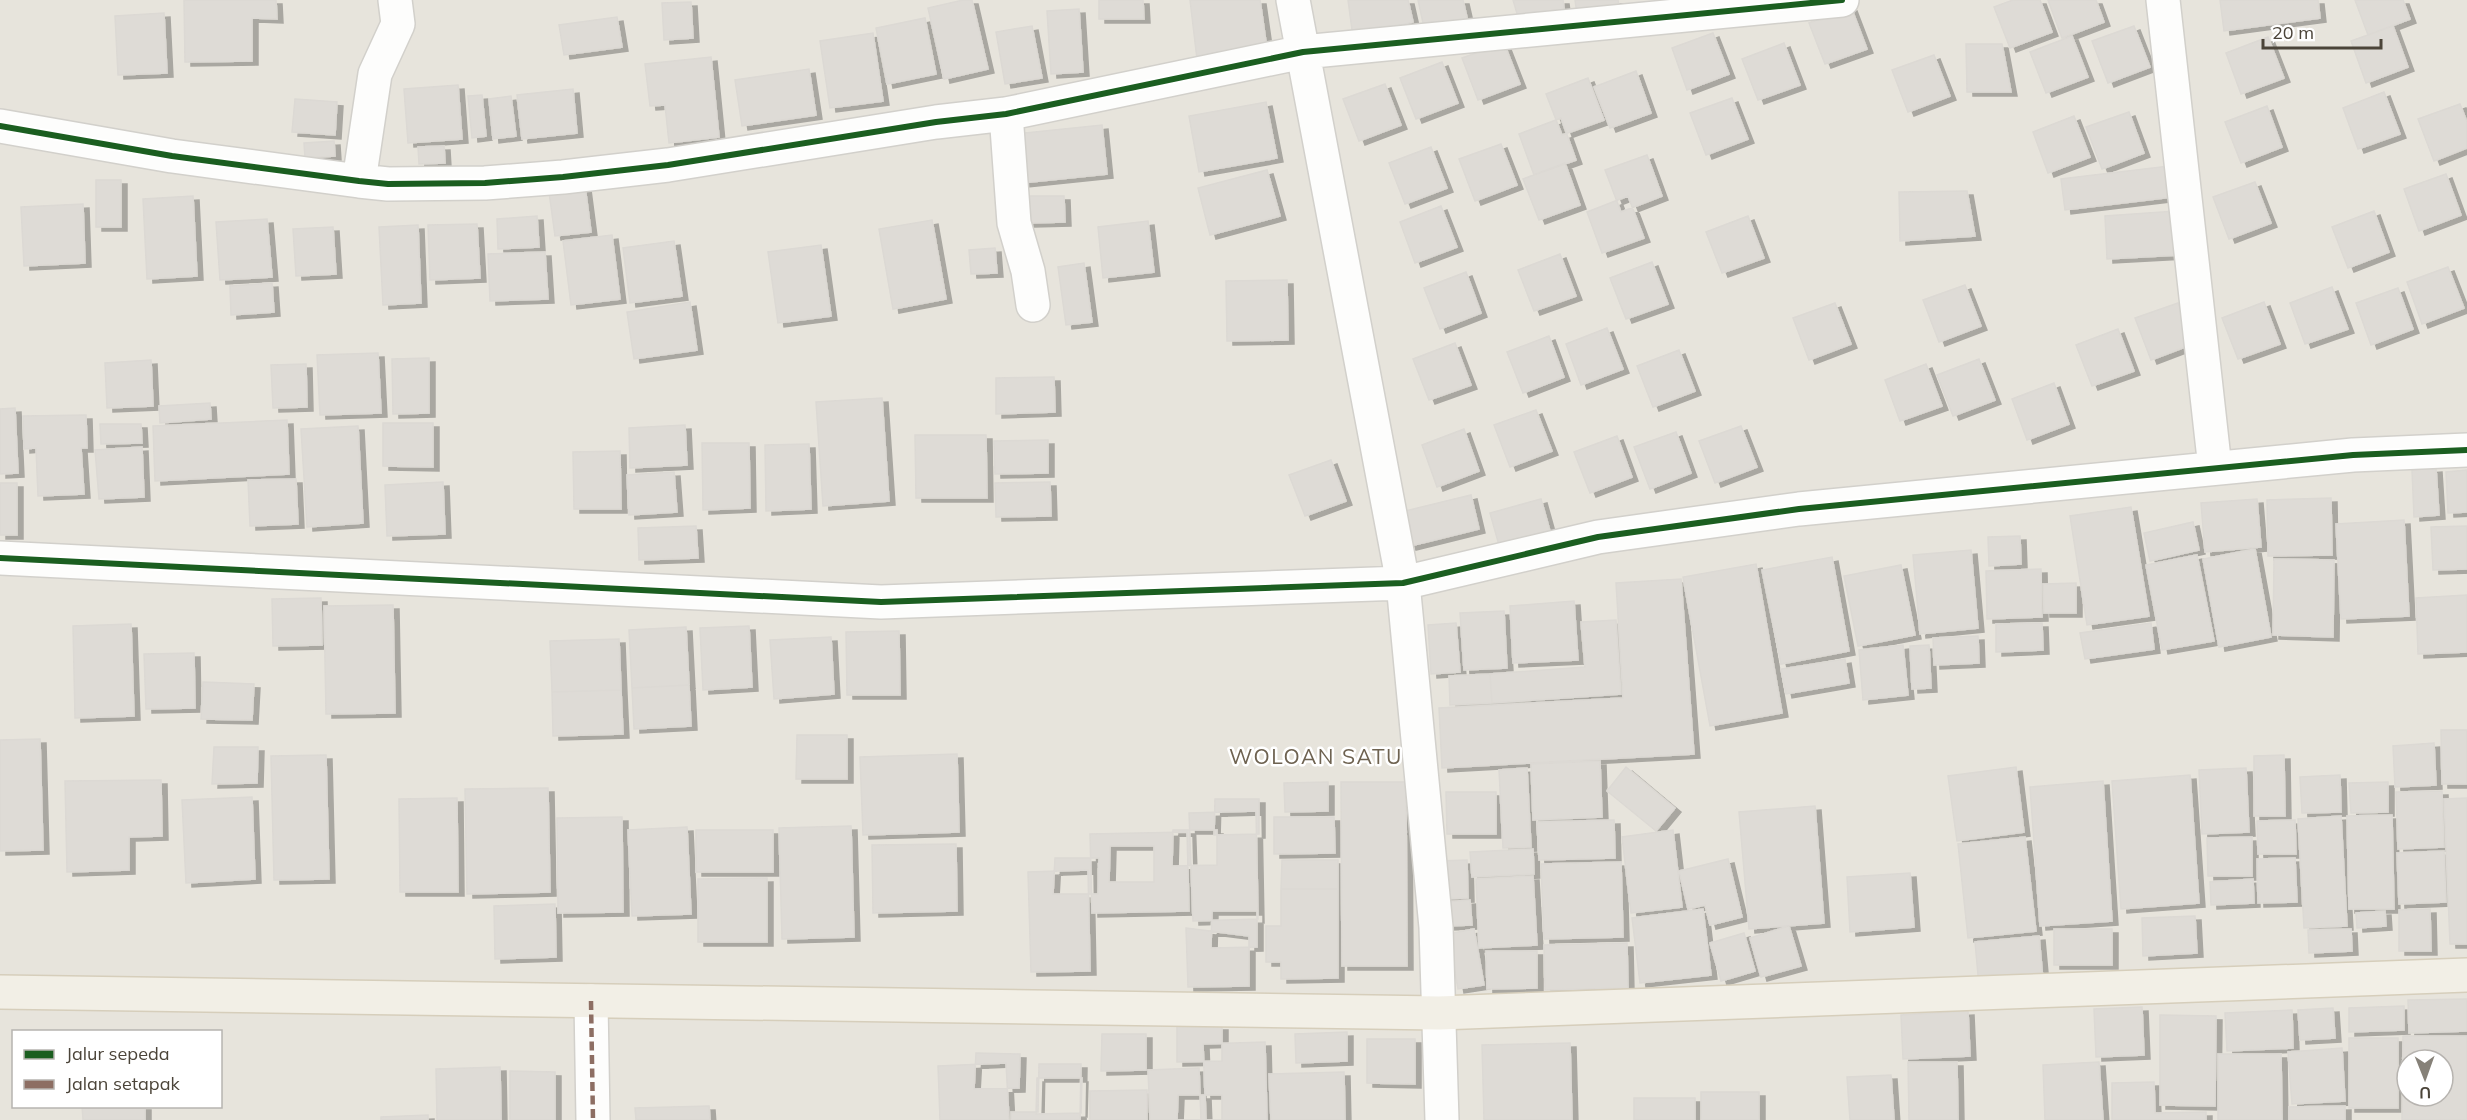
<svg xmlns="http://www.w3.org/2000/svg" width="2467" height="1120" viewBox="0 0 2467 1120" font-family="Mulish,sans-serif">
<defs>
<filter id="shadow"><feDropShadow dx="6" dy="4" stdDeviation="0" flood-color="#0004"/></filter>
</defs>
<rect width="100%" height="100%" fill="#f4f2ee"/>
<path fill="#e7e4dc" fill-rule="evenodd" d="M0 0H2467V1120H0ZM14 1032H220V1106H14ZM2407 1060H2443V1096H2407Z"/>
<path fill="#dedbd6" stroke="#dcd9d4" stroke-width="1.5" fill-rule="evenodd" filter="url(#shadow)" d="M184 0H276L277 19 252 18V61L185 62Z
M963 0H972L988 69 944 79 928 8Z
M1099 0H1143L1144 19H1099Z
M1190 0H1260L1267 49 1197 59Z
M1348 0H1408L1413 22 1353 37Z
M1418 0H1463L1468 22 1423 23Z
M1513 0H1563L1566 23 1521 27Z
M1575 0H1618L1620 13 1578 21Z
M2013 0H2040L2052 32 2010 48 1994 7Z
M2048 0H2096L2104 22 2062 38Z
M2220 0H2318L2320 18 2224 31Z
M2355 0H2403L2410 19 2368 35Z
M691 2 693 38 664 40 662 3Z
M1851 7 1867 49 1825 64 1809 23Z
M1079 9 1083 72 1051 74 1047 11Z
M164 13 167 73 118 75 115 16Z
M617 17 622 47 564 55 559 25Z
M925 18 936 74 887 84 876 28Z
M1032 26 1042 78 1005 84 996 32Z
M2134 26 2150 67 2108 83 2092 41Z
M2393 26 2408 67 2366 83 2351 41Z
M873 33 883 101 830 108 820 41Z
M1713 33 1729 74 1687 90 1672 48Z
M2072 36 2088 77 2046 93 2030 52Z
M2268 37 2284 78 2241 94 2226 53Z
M1504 43 1520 84 1478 100 1462 58Z
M1784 43 1800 85 1758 100 1742 59Z
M1966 44H2002L2011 92H1967Z
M1934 55 1950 96 1908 112 1892 70Z
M711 57 719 137 669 143 665 105 650 106 645 64Z
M1442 62 1458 103 1416 119 1400 78Z
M809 69 816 115 742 126 735 80Z
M1636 71 1651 113 1610 128 1594 87Z
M1588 78 1604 120 1562 135 1546 94Z
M1385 84 1401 125 1359 141 1343 99Z
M458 85 462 139 408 143 404 89Z
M573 89 577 133 522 139 517 95Z
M2384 92 2400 134 2358 149 2343 108Z
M482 95 486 136 472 138 468 96Z
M511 96 516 136 493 139 489 99Z
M1732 98 1748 139 1706 155 1690 113Z
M295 99 337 102 335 135 292 132Z
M1266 102 1277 158 1199 172 1189 116Z
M2460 104 2467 122V148L2434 161 2418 119Z
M2267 106 2282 147 2241 163 2225 122Z
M2129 112 2144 153 2102 169 2086 127Z
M2074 116 2090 157 2048 173 2033 132Z
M1561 118 1576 160 1534 175 1519 134Z
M1102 125 1107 174 1022 183 1016 134Z
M334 141 335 156 305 158 304 143Z
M1501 144 1517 185 1475 201 1459 159Z
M444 146 445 163 419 164 418 147Z
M1431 147 1447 188 1405 204 1389 163Z
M1647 155 1662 196 1621 212 1605 170Z
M1565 163 1580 205 1539 220 1523 179Z
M2169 166 2172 197 2065 210 2061 179Z
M1267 170 1280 216 1210 235 1198 188Z
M2446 174 2461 215 2419 231 2404 189Z
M96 180H121V227H96Z
M2255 182 2271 223 2229 239 2213 197Z
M585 186 591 232 555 236 549 192Z
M1967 191 1975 236 1900 241 1899 192Z
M193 196 197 276 147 279 143 199Z
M1028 196H1064L1065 222 1028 223Z
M1628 196 1644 238 1602 253 1587 212Z
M83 204 85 263 24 266 21 207Z
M1441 206 1457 247 1415 263 1400 222Z
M2176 211 2179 255 2107 259 2105 216Z
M2374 211 2389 252 2348 268 2332 227Z
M537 216 539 247 498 249 497 219Z
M1748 216 1764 258 1722 273 1706 232Z
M267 219 272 277 220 280 216 222Z
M932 220 946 299 893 309 879 229Z
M1148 221 1154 272 1103 278 1098 227Z
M477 224 480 278 430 280 428 225Z
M418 225 421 303 383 305 379 227Z
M333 227 336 274 296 276 293 229Z
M612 235 620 299 571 305 563 241Z
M674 241 682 296 630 303 623 248Z
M821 245 831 316 778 323 768 252Z
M995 248 997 273 971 274 969 250Z
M545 252 548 299 490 301 488 254Z
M1560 254 1576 296 1534 311 1518 270Z
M1652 262 1668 304 1626 319 1610 278Z
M1084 263 1092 322 1066 325 1058 267Z
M2448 267 2464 308 2422 324 2407 282Z
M1466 272 1481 313 1440 329 1424 288Z
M1287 280 1288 340 1227 341 1226 281Z
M272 283 274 312 231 315 230 286Z
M1965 285 1981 326 1939 342 1923 300Z
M2332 287 2348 329 2305 344 2290 303Z
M2398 288 2413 329 2371 345 2356 303Z
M690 302 697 350 634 359 627 312Z
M2264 302 2280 344 2238 359 2222 318Z
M1835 303 1851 344 1809 360 1793 318Z
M2178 303 2193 344 2151 360 2135 318Z
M1607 328 1623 369 1581 385 1566 344Z
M2118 329 2134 371 2092 386 2076 345Z
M1549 336 1564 377 1523 393 1507 352Z
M1455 343 1471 385 1429 400 1413 359Z
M1679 350 1695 391 1653 407 1637 366Z
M378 353 381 413 320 415 317 355Z
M429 358V413L393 414 392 359Z
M1979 359 1995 400 1953 416 1937 375Z
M151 360 153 406 107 408 105 363Z
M306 364 307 407 273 408 271 365Z
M1926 364 1942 406 1900 421 1885 380Z
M1054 377 1055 412 996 414V378Z
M2054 383 2069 424 2027 440 2012 399Z
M882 398 889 501 823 506 816 402Z
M210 403 211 419 160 423 159 406Z
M15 408 18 473 0 474V409Z
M1536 410 1552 451 1510 467 1494 425Z
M86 415 87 448H81L84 494 38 496 36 448 24 449 23 416Z
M287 420 289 474 155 481 153 426Z
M383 423H433V467L383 466Z
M100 424H141L142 443 101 444Z
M685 425 687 465 630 468 629 428Z
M358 426 363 523 307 527 301 429Z
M1741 426 1757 467 1715 483 1699 441Z
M1464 429 1479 471 1437 487 1422 445Z
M1676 432 1691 473 1650 489 1634 447Z
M915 435H986L987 498H916Z
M1617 436 1632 477 1590 493 1574 452Z
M1048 440V473L995 474 994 441Z
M702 443H749L750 508 703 510Z
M809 444 811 509 766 511 765 445Z
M142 447 144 497 99 499 95 450Z
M620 451 621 509H574L573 452Z
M1331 460 1346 501 1305 516 1289 475Z
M2436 468 2439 515 2414 517 2412 470Z
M2467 470V512L2448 513 2446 472Z
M674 472 677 512 629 515 627 475Z
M296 479 298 524 250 526 248 480Z
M443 482 445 534 387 536 385 485Z
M1050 482 1051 516 996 517 995 483Z
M0 483H17V535H0Z
M1471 495 1479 529 1410 546 1401 512Z
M2331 498 2332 555 2268 556 2267 500Z
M1541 499 1553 542 1502 556 1490 513Z
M2257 499 2261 547 2205 552 2201 503Z
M2131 507 2149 616 2087 625 2070 516Z
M2404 520 2409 616 2341 619 2336 524Z
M2193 522 2199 550 2150 561 2144 533Z
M696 526 698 558 639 560 638 528Z
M2467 526V569L2433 570 2431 527Z
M2020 536 2021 564 1989 566 1988 537Z
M2255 549 2271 637 2219 647 2203 559Z
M1971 550 1978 628 1920 634 1913 555Z
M2197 555 2214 641 2162 650 2146 565Z
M1832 557 1849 651 1781 664 1762 570Z
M2274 559 2334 560 2333 637 2273 635Z
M1756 564 1782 713 1710 726 1683 577Z
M1901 565 1915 635 1858 646 1844 576Z
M2041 569 2042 617 1987 619 1986 571Z
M1681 579 1694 754 1442 768 1439 708 1623 698 1616 583Z
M2076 583V613H2044L2043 584Z
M2467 595V652L2418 654 2416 598Z
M321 598 322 645 273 646 272 599Z
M1574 601 1578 660 1513 663 1510 606Z
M393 605 395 713 326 714 324 606Z
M1504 611 1507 668 1464 670 1460 613Z
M1616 620 1621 694 1492 703 1490 674 1585 667 1581 622Z
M1456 623 1460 672 1431 674 1428 625Z
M2042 623 2043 650 1996 652V624Z
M2151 623 2154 649 2085 659 2080 633Z
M131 624 134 716 75 718 73 626Z
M749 626 752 687 703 690 700 628Z
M686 627 689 685 632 688 629 630Z
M899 631 900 695H847L846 632Z
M1978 636 1979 663 1934 665 1933 638Z
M831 637 834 694 774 699 770 640Z
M619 639 621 690 552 692 550 641Z
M1903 645 1908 695 1863 700 1859 650Z
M1929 645 1931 688 1912 689 1910 646Z
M194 653 195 708 146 709 144 654Z
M1845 659 1849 683 1786 694 1781 669Z
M1490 674 1492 703 1450 705 1449 676Z
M203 682 254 684 252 720 201 719Z
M689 685 691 726 634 729 632 688Z
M621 690 623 734 553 736 552 692Z
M2441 730H2467V784H2442Z
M797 735H847V779H796Z
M40 739 43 850 0 851V740Z
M2434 743 2436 785 2395 787 2393 746Z
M214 747H258L257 783 212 784Z
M957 754 959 832 863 835 860 757Z
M326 755 329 879 274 880 271 756Z
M2284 755 2285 816H2254V756Z
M1600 761 1602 817 1533 820 1531 764Z
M1626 767 1675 808 1656 831 1607 791Z
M2016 767 2024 832 1957 841 1948 776Z
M1527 768 1531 847 1503 848 1499 770Z
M2246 768 2249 832 2202 834 2199 770Z
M2190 775 2199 903 2121 909 2112 781Z
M2340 775 2341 812 2302 813 2300 777Z
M161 780 162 836 129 837V870L67 872 65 781Z
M2103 781 2112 921 2040 926 2030 787Z
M1328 782V811L1285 812 1284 783Z
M1341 782H1406L1407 966H1342Z
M2388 782V812L2351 813 2349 783Z
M548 788 550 892 467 894 465 789Z
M2442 791 2444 847 2398 849 2396 792Z
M1446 792H1496V834H1447Z
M252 797 255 879 186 883 182 800Z
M457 798 458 892H400L399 799Z
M2467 798V944H2450L2444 799Z
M1215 799H1259V834L1214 835Z
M1815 806 1824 923 1749 929 1739 812Z
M1256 811 1258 919 1193 921 1189 813Z
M2392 815 2394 909H2349L2347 816Z
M2341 816 2347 926 2304 928 2298 819Z
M622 817 623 912 558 913 557 818Z
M1274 817H1334L1335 853 1274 854Z
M1614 820 1615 858 1539 860 1537 822Z
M2295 820 2296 854H2258L2257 821Z
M851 826 854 937 782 939 779 828Z
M687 827 691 914 632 916 628 830Z
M696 830H773V872H696Z
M1173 830H1217V865L1172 866Z
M1673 830 1682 907 1631 913 1622 837Z
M1187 832 1189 911 1092 913 1090 834Z
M2025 837 2036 931 1968 938 1958 844Z
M2252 837V876H2208L2207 838Z
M956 844 957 911 873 913 872 845Z
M1110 846H1154V882H1109Z
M1533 849 1534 874 1472 877 1470 852Z
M2444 851 2446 902 2399 904 2397 853Z
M1055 858H1099L1098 894H1053Z
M2295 858 2297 902 2258 903 2257 859Z
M1728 859 1742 917 1710 925 1705 905 1688 909 1679 871Z
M1282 860H1338V889H1281Z
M1467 860 1468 898 1437 899V861Z
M1621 862 1623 937 1544 939 1541 864Z
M1088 870 1090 971 1031 972 1028 872Z
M1910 873 1914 927 1850 932 1847 877Z
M1533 876 1537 945 1479 948 1476 879Z
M767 878V942H698V879Z
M2253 879 2254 903 2211 905 2210 882Z
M1281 889H1338V978L1281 979V962H1266V926H1281Z
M1470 900 1472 925 1445 926 1443 902Z
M555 904 556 957 495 959 494 906Z
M1703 909 1711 975 1640 983 1632 918Z
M2430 909 2431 951H2399V910Z
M1212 911H1257V947L1211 948Z
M2385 911 2386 926 2357 928 2356 913Z
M2195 916 2197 953 2143 956 2142 918Z
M1789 926 1801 966 1761 977 1750 938Z
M1186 928 1249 936V986L1188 987Z
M1474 929 1484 985 1458 989 1448 934Z
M2054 929H2112V965H2054Z
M2351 929 2352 951 2309 953 2308 930Z
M1744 933 1755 971 1721 981 1710 943Z
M2039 936 2043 980 1979 986 1975 942Z
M1627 943 1628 988 1545 990 1544 945Z
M1486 951H1537V988L1487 989Z
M2467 999V1031L2409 1033 2408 1000Z
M2404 1006V1030L2349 1032V1008Z
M2142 1007 2144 1055 2096 1057 2094 1009Z
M2333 1008 2335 1038 2300 1040 2298 1010Z
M2292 1010 2293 1048 2227 1051 2225 1013Z
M1968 1011 1970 1056 1903 1059 1901 1015Z
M2160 1015 2216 1016 2215 1106 2160 1105Z
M1177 1026H1222V1061L1177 1062Z
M1347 1032V1061L1296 1063 1295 1034Z
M1102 1034H1146V1070L1101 1071Z
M2403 1036H2467V1120H2402ZM2407 1060H2443V1096H2407Z
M2349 1038H2398V1108H2349Z
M1367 1039H1415V1084L1367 1083Z
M1265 1042 1267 1120H1206L1203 1044Z
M1570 1043 1572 1120H1484L1482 1045Z
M2342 1048 2345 1101 2292 1104 2288 1052Z
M976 1053 1020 1054 1019 1088 974 1089Z
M2218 1054H2281L2282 1120H2218Z
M1908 1062H1957L1958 1120H1909Z
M2099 1062 2103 1120H2045L2043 1065Z
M1006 1063 1009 1120H940L938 1066Z
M1039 1064H1081L1080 1120H1011V1112H1038Z
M500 1067 501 1120H437L436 1069Z
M1199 1068 1201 1120H1150L1148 1070Z
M510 1071 555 1072V1120H510Z
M1344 1072 1345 1120H1271L1269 1074Z
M1891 1075 1894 1120H1850L1847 1077Z
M1037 1078H1082L1081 1113 1036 1114Z
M2154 1082 2155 1113 2206 1112V1120H2112V1083Z
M1147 1090V1120H1090V1091Z
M1701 1092H1759V1120H1701Z
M1178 1095H1222V1120H1177Z
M1634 1098H1695V1120H1634Z
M82 1106H145V1120H83Z
M709 1106 710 1120H636L635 1108Z
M2345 1106V1120H2289V1107Z
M428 1115V1120H381V1117Z"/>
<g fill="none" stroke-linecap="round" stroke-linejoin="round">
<defs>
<path id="minor" d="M1293 0 1403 583 1436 927 1442 1120
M2163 0 2215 468
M1006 114 1014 223 1028 271 1033 305
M0 126 172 156 359 181 388 184 485 183 563 177 668 165 936 122 1006 114 1303 52 1842 0
M359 181 375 74 398 24 395 0
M0 558 881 602 1403 583 1598 537 1799 509 2353 455 2467 450
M591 1001 593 1120"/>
<path id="major" d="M0 992 1439 1013 2467 975"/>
</defs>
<use href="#minor" stroke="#d2d0cb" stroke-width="36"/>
<use href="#major" stroke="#d6cebb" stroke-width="36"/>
<use href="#minor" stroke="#fdfdfc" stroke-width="33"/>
<use href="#major" stroke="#f2efe6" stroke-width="33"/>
<path stroke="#8d6e63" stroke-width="4.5" stroke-dasharray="9 4.5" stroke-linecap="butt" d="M591 1001 593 1120"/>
<defs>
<path id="cycleway" d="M0 126 172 156 359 181 388 184 485 183 563 177 668 165 936 122 1006 114 1303 52 1842 0
M0 558 881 602 1403 583 1598 537 1799 509 2353 455 2467 450"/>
</defs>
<use href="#cycleway" stroke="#fff" stroke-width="10"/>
<use href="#cycleway" stroke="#1b5e20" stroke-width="6"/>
</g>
<g text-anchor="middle" stroke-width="5" stroke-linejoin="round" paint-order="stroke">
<g font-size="21" letter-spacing="1.5" fill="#6e6250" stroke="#fff">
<text x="1316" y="764">WOLOAN SATU</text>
</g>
</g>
<rect x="12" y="1030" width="210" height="78" fill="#ffffff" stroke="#b7b4b0" stroke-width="1.5"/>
<rect x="24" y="1050" width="30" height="9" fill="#1b5e20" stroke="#b7b4b0" stroke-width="1.5"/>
<text x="66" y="1060" font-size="18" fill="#4b4439">Jalur sepeda</text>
<rect x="24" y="1080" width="30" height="9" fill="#8d6e63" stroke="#b7b4b0" stroke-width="1.5"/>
<text x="66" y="1090" font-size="18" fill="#4b4439">Jalan setapak</text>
<g transform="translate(2425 1078) rotate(179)"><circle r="28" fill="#ffffff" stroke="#b7b4b0" stroke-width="1.5"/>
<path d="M0-4.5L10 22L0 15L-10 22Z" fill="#868178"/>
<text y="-9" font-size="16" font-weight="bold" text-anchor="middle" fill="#4b4439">U</text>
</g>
<path d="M2263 39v9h118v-9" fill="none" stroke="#4b4439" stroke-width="3"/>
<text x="2272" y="39" font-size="18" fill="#4b4439" stroke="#ffffff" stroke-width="4.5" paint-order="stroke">20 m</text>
</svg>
